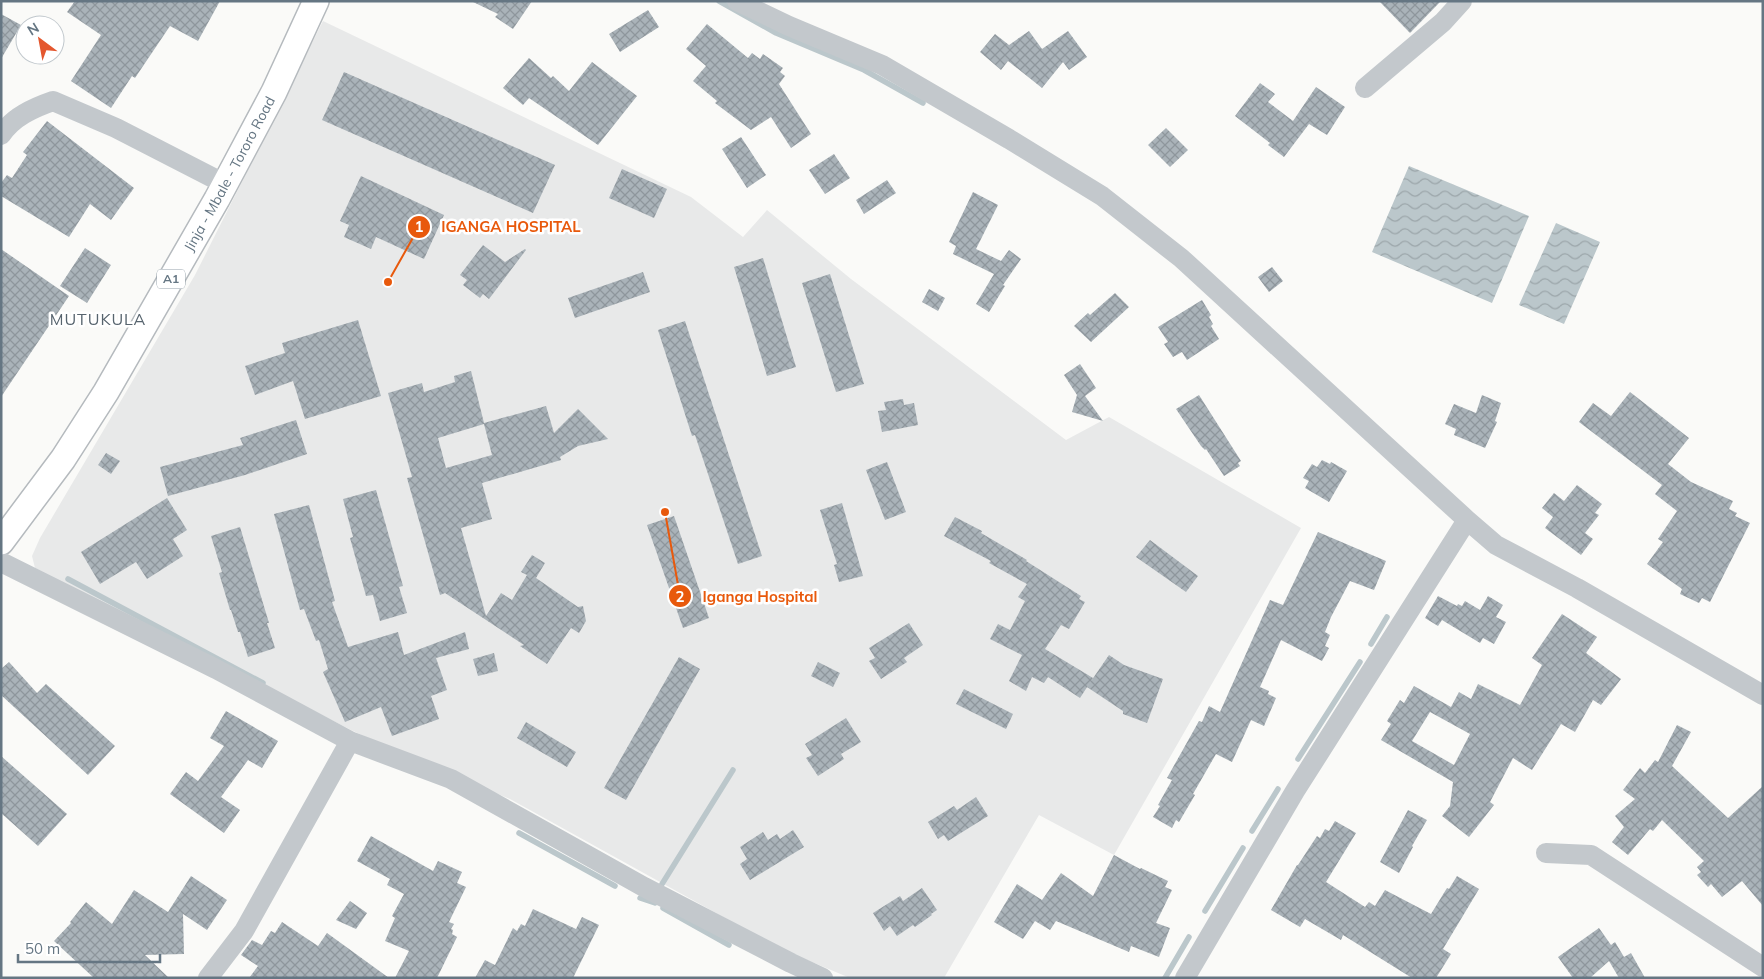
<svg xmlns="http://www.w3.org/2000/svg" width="1764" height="979" viewBox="0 0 1764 979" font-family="Mulish,sans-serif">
<defs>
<pattern id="water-waves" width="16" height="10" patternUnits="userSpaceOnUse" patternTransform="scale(1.25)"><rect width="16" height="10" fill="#bbc7cb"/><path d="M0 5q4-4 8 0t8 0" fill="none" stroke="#9ca6aa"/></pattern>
<pattern id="building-cross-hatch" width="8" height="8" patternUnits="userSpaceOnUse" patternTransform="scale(1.25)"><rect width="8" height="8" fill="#aab3b9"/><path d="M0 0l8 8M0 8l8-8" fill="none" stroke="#8e969c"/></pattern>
</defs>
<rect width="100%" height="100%" fill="#fafaf8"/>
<path fill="#e8e9e9" d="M323 21 691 197 743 237 767 210 851 279 1066 440 1109 417 1301 528 1114 855 1039 815 944 978H850L781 949 510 799 415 760 351 730 35 568 32 556 40 538 195 275Z"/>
<path fill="url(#water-waves)" d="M1409 166 1529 216 1492 303 1372 252Z
M1556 223 1600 242 1564 324 1519 305Z"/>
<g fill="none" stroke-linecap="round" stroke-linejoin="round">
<path stroke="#bbc7cb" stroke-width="5.5" d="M719 1 776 33 864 70 923 103
M68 579 263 683
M1371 644 1387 617
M1298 759 1360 662
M1252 831 1278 789
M519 833 615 886
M662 884 733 770
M640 898 655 903
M663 908 729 945
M1205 911 1243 848
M1165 978 1189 937"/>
</g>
<path fill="url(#building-cross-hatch)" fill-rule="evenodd" d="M75 1H220L198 41 170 26 135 78 132 76 111 108 71 81 101 35 67 12Z
M471 1H532L513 29 495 17 498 14Z
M1379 1H1441L1410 33Z
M648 10 659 27 620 52 609 34Z
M1 14 21 25 1 59Z
M707 24 748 58 752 53 760 59 763 54 783 68 780 72 785 76 779 84 811 134 791 148 771 117 751 130 715 103 717 101 693 81 706 66 686 49Z
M1029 31 1042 49 1068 31 1087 57 1069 70 1063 62 1042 88 1008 61 1001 70 980 52 995 34 1009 45Z
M529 58 551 78 553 76 569 91 592 62 637 96 598 145 529 98 523 105 503 88Z
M344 72 555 165 533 213 322 120Z
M1260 83 1275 94 1268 102 1293 121 1316 87 1345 107 1327 135 1309 124 1284 157 1268 145 1270 143 1235 116Z
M47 121 134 188 111 220 90 204 69 237 1 196V183L7 175 12 178 27 155 23 152Z
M1166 128 1188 150 1170 167 1148 145Z
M741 137 766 175 747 188 722 149Z
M834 154 850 178 825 194 809 170Z
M622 169 667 189 654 218 609 198Z
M361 176 444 215 424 259 376 237 371 249 344 237 349 225 340 221Z
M887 180 896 193 864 214 856 200Z
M973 192 998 205 976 249 1001 261 1009 250 1021 259 1003 285 1005 286 989 312 976 304 994 274 953 254 956 246 949 242Z
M483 245 505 262 525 249 526 250 489 299 483 294 480 298 463 285 467 280 460 275Z
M85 248 111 265 87 303 60 286Z
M1 249 69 296 1 397Z
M763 258 796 367 767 376 734 267Z
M1272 267 1283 281 1269 292 1258 277Z
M643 272 650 292 575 318 568 298Z
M830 274 864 384 836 392 802 283Z
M929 289 945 298 938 311 922 302Z
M1115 293 1129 307 1091 342 1074 326 1088 313 1090 315Z
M1202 300 1211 315 1209 317 1213 324 1211 326 1219 339 1187 360 1182 352 1173 357 1164 344 1168 342 1158 327Z
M358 320 381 396 305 419 293 381 255 395 245 366 285 353 282 343Z
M685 321 762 556 738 564 695 435 692 436 658 330Z
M1080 364 1096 388 1085 396 1103 421 1072 412 1077 395 1064 375Z
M471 371 484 423 546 406 554 433 578 409 608 439 578 446 560 457 561 460 482 483 492 519 461 528 486 616 501 593 512 600 527 575 521 572 532 555 545 563 536 578 578 607 583 606 586 621 579 633 571 628 547 664 520 646 524 645 445 593 440 595 407 478 412 477 388 393 422 383 424 392 455 382 454 376ZM484 424 492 455 446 468 438 438Z
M1630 392 1689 438 1668 464 1691 482 1733 501 1729 509 1737 513 1735 516 1750 523 1710 602 1702 598 1699 603 1680 594 1682 589 1647 564 1663 542 1658 539 1677 511 1655 494 1662 485 1579 422 1593 403 1611 416Z
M1199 395 1241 461 1238 463 1240 466 1224 476 1206 449 1205 450 1201 446 1176 409Z
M1482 395 1501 403 1495 421 1497 422 1485 448 1454 435 1456 429 1445 424 1454 404 1476 413Z
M903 399 904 405 914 403 918 425 882 432 878 411 886 410 884 402Z
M296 420 307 454 245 475 168 496 160 467 243 445 240 438Z
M106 453 120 461 111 474 98 465Z
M1322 460 1330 464 1331 462 1347 471 1329 502 1305 488 1309 481 1303 478 1312 464 1317 467Z
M887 462 906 512 885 520 866 470Z
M1577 485 1602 504 1595 513 1599 515 1585 533 1593 539 1581 555 1545 528 1553 517 1542 508 1554 493 1564 501Z
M376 490 403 586 399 587 407 613 380 621 373 595 366 596 350 538 353 537 343 499Z
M167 498 187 530 173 539 183 556 147 579 136 562 100 584 81 552Z
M842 503 863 576 839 582 834 565 837 564 820 510Z
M309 505 335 601 332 602 348 647 398 632 404 655 465 632 469 649 436 658 447 690 431 696 439 719 392 736 381 707 345 722 323 672 328 669 319 640 316 641 304 609 300 610 274 514Z
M674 516 709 618 683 628 647 525Z
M955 517 982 531 981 533 1027 560 1026 561 1081 596 1079 599 1085 602 1069 629 1061 625 1045 649 1093 678 1080 698 1048 677 1044 683 1032 677 1026 691 1009 681 1022 655 990 639 998 624 1010 630 1025 601 1018 597 1027 584 989 563 991 561 944 536Z
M240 527 269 623H267L275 648 248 657 240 632H238L231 610H230L219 573 222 572 211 536Z
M1318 532 1386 561 1374 590 1350 581 1331 617 1325 632 1330 635 1325 646 1329 648 1322 661 1281 640 1260 687 1269 691 1268 694 1276 698 1264 726 1251 720 1232 762 1216 754 1193 794 1195 795 1179 822 1176 820 1172 828 1153 817 1160 806 1158 805 1172 780 1167 778 1199 721 1202 722 1209 706 1220 712 1270 600 1283 605Z
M1150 540 1198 576 1186 592 1136 557Z
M1438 596 1457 606 1458 604 1462 606 1465 601 1480 610 1488 596 1503 605 1496 617 1506 622 1494 644 1483 638 1480 643 1442 620 1438 626 1425 618Z
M1562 614 1597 637 1586 653 1621 679 1601 705 1593 700 1575 732 1561 724 1532 770 1513 758 1490 802 1494 805 1469 837 1442 816 1450 806 1453 782 1381 740 1391 724 1387 721 1400 700 1404 703 1414 686 1451 707 1459 692 1471 699 1478 684 1520 705 1542 665 1532 658ZM1430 712 1470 734 1454 765 1412 741Z
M909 623 923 645 904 658 907 662 881 679 869 661 875 658 869 648Z
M494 653 498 671 478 676 473 659Z
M1109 655 1124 665 1163 679 1147 723 1123 714V711L1087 687Z
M679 657 700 669 626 800 604 788Z
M9 662 37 693 46 684 115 746 88 775 1 695V669Z
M818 662 840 673 833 687 811 676Z
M964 689 1013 714 1006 729 956 704Z
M226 711 278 741 262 768 248 760 221 797 240 810 224 833 170 794 186 772 198 781 224 746 210 738Z
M846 718 861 742 841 754 844 759 818 776 806 758 812 755 805 744Z
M526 722 576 752 567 767 517 738Z
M1677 725 1691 732 1672 766 1728 818 1763 786V906L1742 881 1722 897 1711 884 1708 887 1697 875 1701 872 1697 867 1704 861 1662 820 1653 831 1650 829 1628 855 1612 842 1624 827 1615 816 1635 799 1623 790 1640 768 1645 773 1655 760 1658 762Z
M1 756 67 814 38 846 1 813Z
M976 797 988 816 948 841 944 835 938 839 928 822 954 806 957 810Z
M1408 810 1427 820 1412 846 1413 847 1399 873 1380 862Z
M1335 821 1356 833 1326 882 1365 907 1369 902 1375 906 1385 890 1431 914 1447 888 1449 889 1457 876 1479 889 1443 949 1451 954 1436 978H1412L1343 935 1341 940 1305 919 1300 927 1271 910 1297 865H1298L1317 836 1320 838 1325 829 1329 831Z
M793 830 804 847 750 880 740 864 747 859 740 847 763 832 768 840 777 834 780 839Z
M371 836 433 871 438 861 462 872 457 883 466 887 449 922 454 924 451 929 453 930 452 934 457 937 437 978H395L409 951 385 941 395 918 392 916 404 894 387 885 390 879 357 861Z
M1114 855 1140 869 1141 868 1168 881 1165 887 1172 890 1156 923 1170 928 1159 957 1131 946 1129 952 1056 921 1050 930 1035 921 1023 939 994 922 1017 884 1042 900 1061 873 1093 896Z
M191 876 227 900 207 930 183 914 184 954 145 955 169 978H94L54 941 71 923 70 922 86 902 112 924 134 890 168 912Z
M922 888 937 910 931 914 932 915 915 927 913 925 897 936 890 926 884 931 873 913 900 896 903 901Z
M350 901 367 913 356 929 336 920Z
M533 909 576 929 582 917 599 925 573 978H475L485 960 495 965 513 928 517 931 521 924 525 926Z
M282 922 318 946 327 933 389 978H249L258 966 241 955 252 940 262 945 271 931 275 933Z
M1599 928 1611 945 1615 942 1624 957 1631 953 1645 978H1619L1609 961 1590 978H1573L1558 957Z"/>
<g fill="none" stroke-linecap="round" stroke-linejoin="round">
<defs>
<g id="major">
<path id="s1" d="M1 542 63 459 106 392 217 199 274 92 316 1"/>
</g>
</defs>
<use href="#major" stroke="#b5babe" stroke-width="28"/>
<path stroke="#c3c8cc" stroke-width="20" d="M737 1 789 26 882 65 1009 139 1102 196 1181 258 1467 520
M1365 88 1443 22 1462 1
M1 135C13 117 33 108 53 101L116 128 225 184
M1 562 216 669 350 741 451 779 644 887 791 963 823 978
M1546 853 1591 855 1763 967
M208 978 244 931 350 741
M1185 978 1295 791 1467 520 1496 545 1577 588 1763 695"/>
<use href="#major" stroke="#fff" stroke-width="25"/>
</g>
<g text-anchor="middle" stroke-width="5" stroke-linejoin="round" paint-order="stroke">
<rect fill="#fff" stroke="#939fa8" stroke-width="1" x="157" y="269.5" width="28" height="19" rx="4"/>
<g font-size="12" font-weight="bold" fill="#657683">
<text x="171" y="283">A1</text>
</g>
<g font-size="14" fill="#657683" stroke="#fff">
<text dy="5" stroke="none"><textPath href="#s1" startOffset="434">Jinja - Mbale - Tororo Road</textPath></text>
</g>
<g font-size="16" letter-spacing="1" fill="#57646e" stroke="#fff">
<text x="98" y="325">MUTUKULA</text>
</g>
</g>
<path fill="none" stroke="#e8590c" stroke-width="2" d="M388 282L419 227M665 512L680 596"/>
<g fill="#e8590c" stroke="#fff" stroke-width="2">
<circle cx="388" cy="282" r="5"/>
<circle cx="665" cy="512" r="5"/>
<circle cx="419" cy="227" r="12"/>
<circle cx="680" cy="596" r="12"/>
</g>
<g font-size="15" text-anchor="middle" font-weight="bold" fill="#fff">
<text x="419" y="232">1</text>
<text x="680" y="602">2</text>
</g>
<g font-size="15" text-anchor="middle" font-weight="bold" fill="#e8590c" stroke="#fff" stroke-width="5" stroke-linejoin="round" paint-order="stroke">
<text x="511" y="232">IGANGA HOSPITAL</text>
<text x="760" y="602">Iganga Hospital</text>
</g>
<rect width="1764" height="979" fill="none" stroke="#657683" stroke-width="5"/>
<g transform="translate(40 40) rotate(328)"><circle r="24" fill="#ffffff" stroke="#c1c8cd"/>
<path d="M0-4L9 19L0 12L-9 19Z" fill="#e4572e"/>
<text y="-8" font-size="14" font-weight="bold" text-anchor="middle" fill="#657683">N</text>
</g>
<path d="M18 954v8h142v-8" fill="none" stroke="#657683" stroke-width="2.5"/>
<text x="25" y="954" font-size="15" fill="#657683" stroke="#ffffff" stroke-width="4" paint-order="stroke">50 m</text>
</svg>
